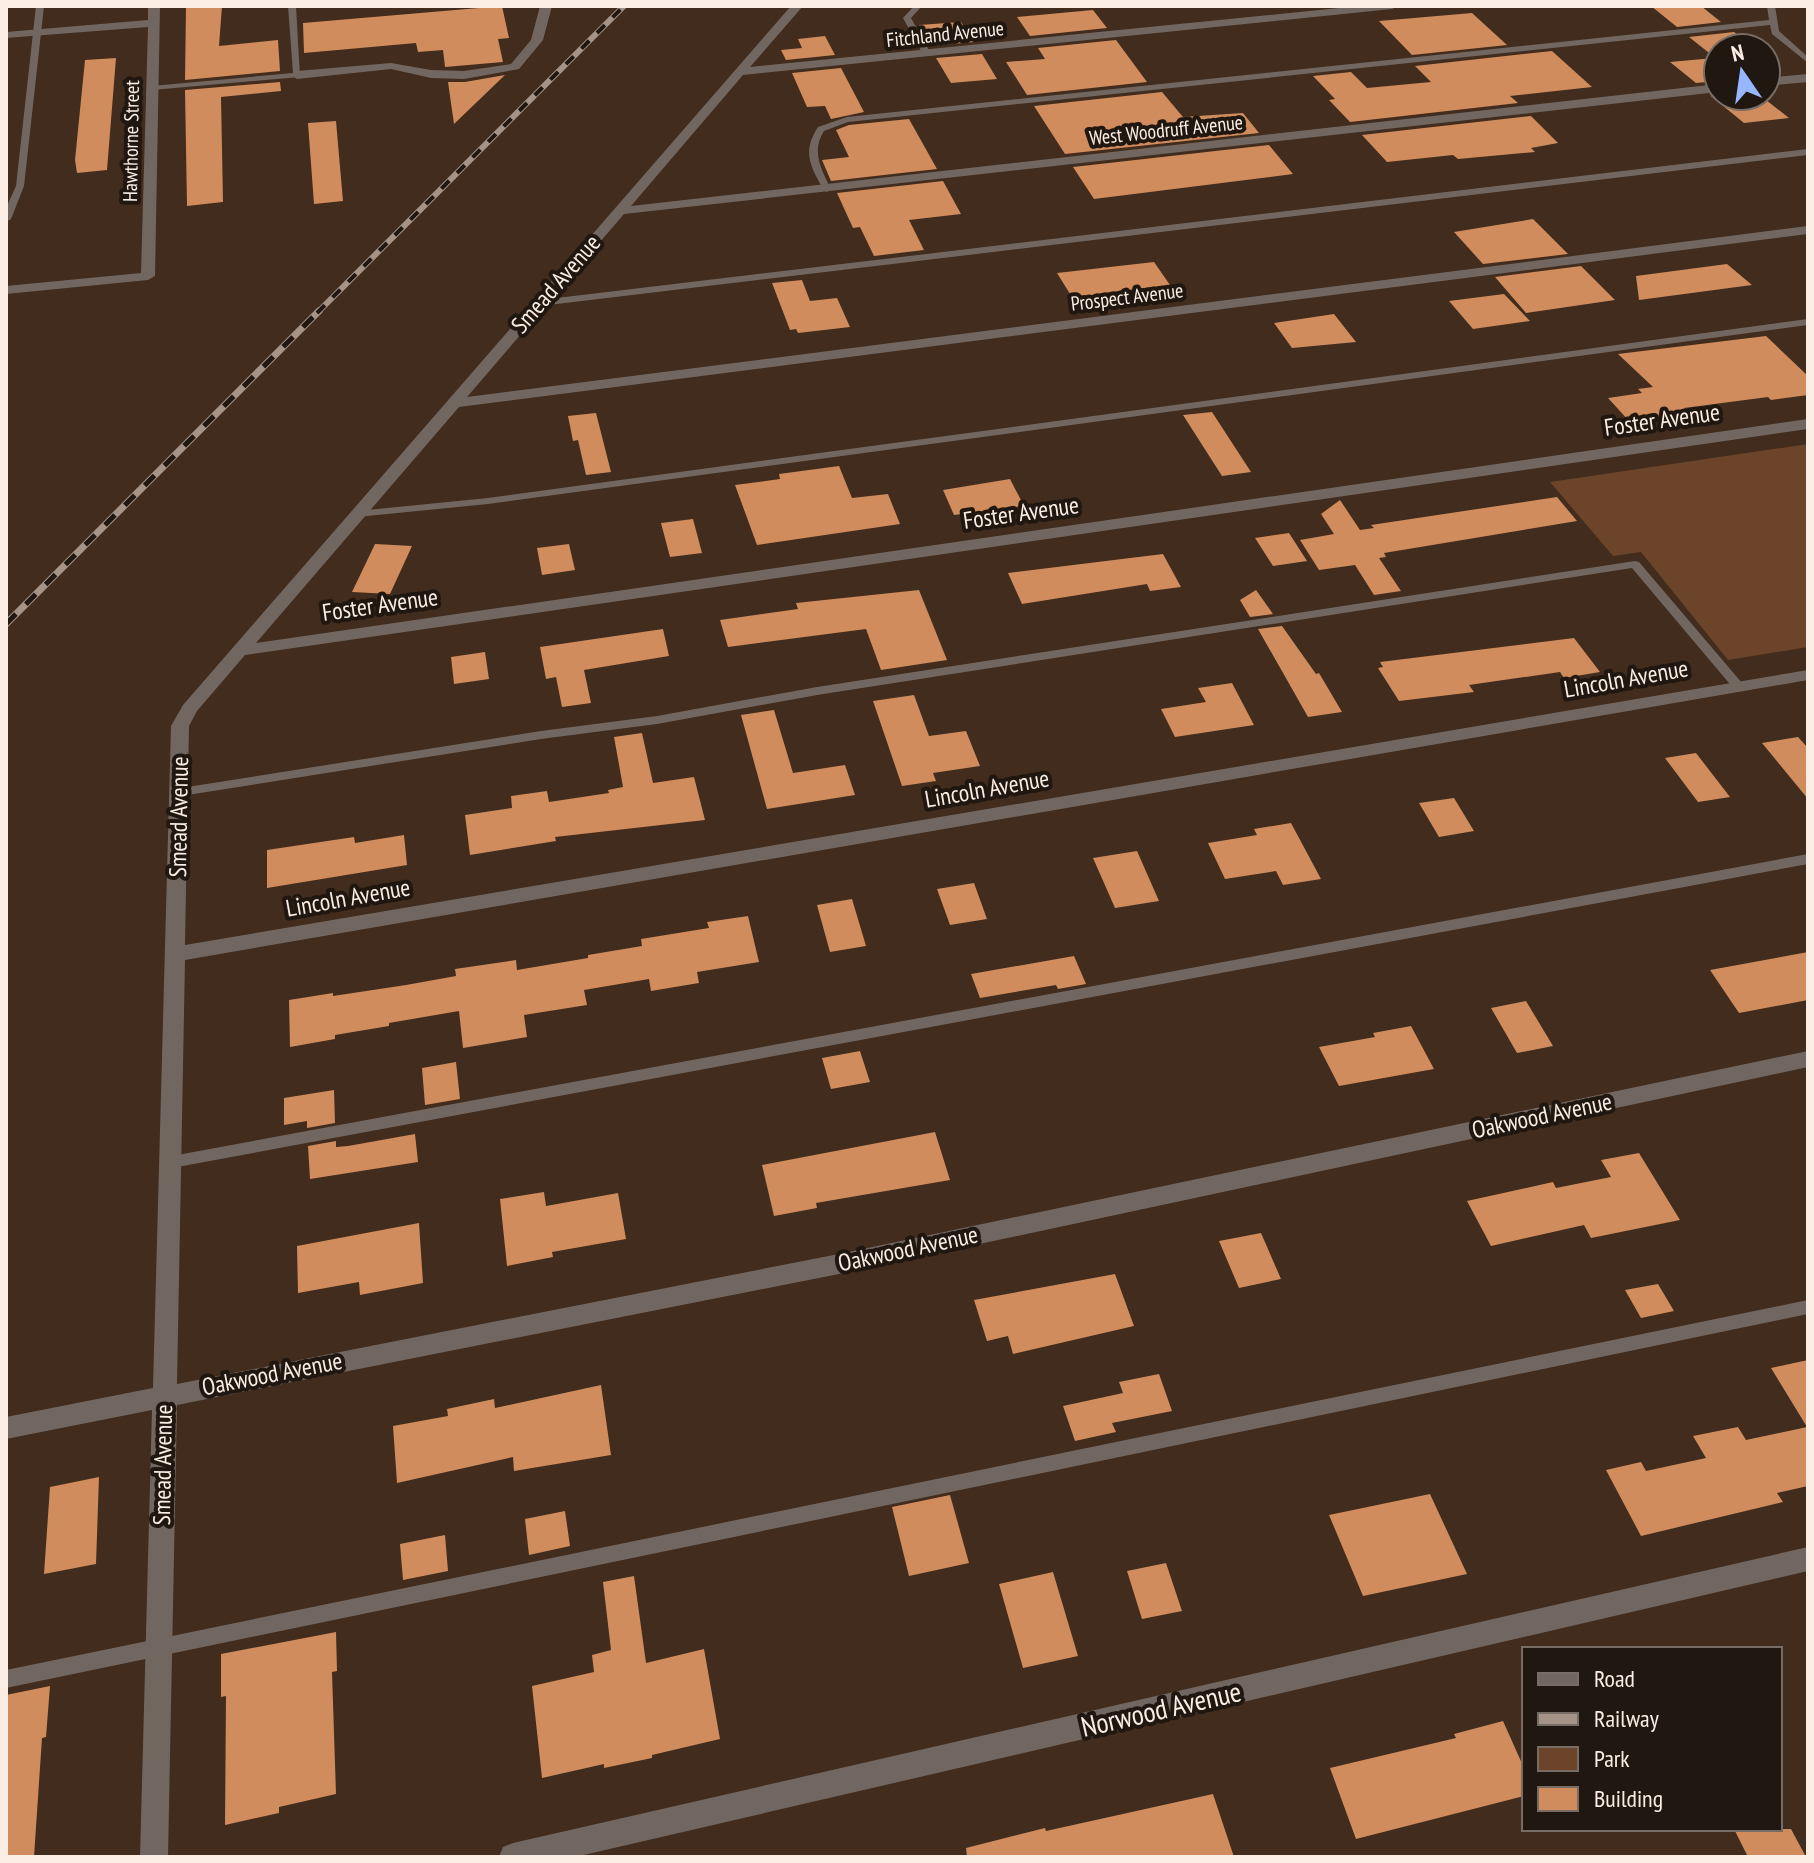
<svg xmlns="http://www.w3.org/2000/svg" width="1814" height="1863" viewBox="0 0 1814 1863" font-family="'PT Sans Narrow',sans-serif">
<rect width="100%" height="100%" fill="#412c1d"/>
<path fill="#6b4429" d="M1808 444V647L1728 660 1641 552 1613 556 1550 482Z"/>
<path fill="#d08c5c" d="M186 6H222L219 46 278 40 280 71 185 80Z
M502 6 509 38 498 39 503 62 445 67 443 50 418 52 416 43 304 53 303 23Z
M1651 6H1701L1721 22 1677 27Z
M1093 10 1107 28 1030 36 1017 17Z
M1472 13 1507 45 1412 55 1379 21Z
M961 22 974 42 930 46 919 25Z
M1734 32 1755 48H1718V60L1689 37Z
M825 36 835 55 786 60 781 50 802 48 798 39Z
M1116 40 1147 82 1027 95 1006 62 1045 59 1038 48Z
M1552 51 1592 87 1510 96 1518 103 1350 122 1329 100 1335 99 1313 76 1351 72 1367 88 1431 82 1415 66Z
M982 54 997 79 951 83 936 58Z
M116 58 107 170 77 173 75 160 85 60Z
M1714 58 1718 61V81L1696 83 1670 62Z
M841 68 864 112 831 119 825 106 807 107 792 73Z
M505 75 454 124 448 82H465Z
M280 82 281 91 221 97 223 202 187 206 185 90Z
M1162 92 1183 117 1243 113 1259 133 1065 154 1034 106Z
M1711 96H1761L1789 118 1744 123Z
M1531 116 1558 143 1531 148 1535 152 1458 159 1453 155 1387 162 1362 135Z
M909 119 937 169 831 181 822 160 849 157 836 130 849 125Z
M336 121 343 201 314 204 308 123Z
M1269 145 1293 174 1094 199 1073 167Z
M943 181 961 214 909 220 924 250 874 256 860 227 853 228 837 193Z
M1533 219 1568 254 1483 264 1454 232Z
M1154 262 1170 285 1102 293 1105 298 1075 302 1057 273Z
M1727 264 1752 285 1639 300 1636 276Z
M1581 266 1615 300 1526 313 1495 277Z
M802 280 810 301 837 298 850 327 798 333 796 329 790 330 772 283Z
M1504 294 1530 321 1473 329 1449 301Z
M1334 314 1356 342 1292 348 1274 323Z
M1766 336 1808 376V395L1771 400 1768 397 1684 408 1689 412 1629 421 1608 398 1642 393 1638 389 1653 387 1618 354Z
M1212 412 1251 472 1222 476 1183 415Z
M596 413 611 472 586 475 578 440 573 441 568 416Z
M839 466 852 498 888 494 900 524 757 545 735 485 780 479 779 474Z
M1010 479 1024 506 954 515 943 490Z
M1557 497 1577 521 1384 553 1386 557 1379 558 1401 591 1374 595 1355 565 1319 570 1300 540 1334 534 1321 514 1340 500 1360 530 1374 528 1371 525Z
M693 519 702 553 670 557 661 523Z
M1289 533 1307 561 1273 566 1255 538Z
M375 544 412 546 390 594 352 592Z
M569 544 575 570 542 575 537 548Z
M1163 554 1181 587 1150 591 1147 584 1022 604 1008 573Z
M919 590 947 660 881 670 866 629 728 647 720 620 798 609 796 603Z
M1256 590 1273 614 1250 617 1240 600Z
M1282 626 1316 674 1319 673 1342 712 1308 717 1258 629Z
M663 629 669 656 584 670 591 703 562 707 556 677 546 679 540 647Z
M1574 638 1600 672 1564 678 1560 672 1469 685 1474 692 1399 701 1378 668 1383 667 1380 662Z
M485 652 489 679 454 684 451 657Z
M1232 683 1254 725 1175 737 1161 709 1206 702 1198 688Z
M914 695 929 736 966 731 980 766 933 773 936 781 902 786 873 701Z
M774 710 793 773 845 765 855 795 767 809 741 715Z
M642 733 653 783 694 777 705 820 555 837 556 841 470 855 465 815 512 808 511 796 547 791 549 802 609 793 608 790 623 787 614 737Z
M1798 737 1808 748V799L1762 743Z
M1696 753 1730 797 1698 802 1665 758Z
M1454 798 1474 831 1439 837 1419 803Z
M1291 823 1321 879 1283 885 1276 871 1225 879 1208 843 1257 835 1254 829Z
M404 835 407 865 267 888V850L354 837 355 843Z
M1137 851 1159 901 1115 908 1093 858Z
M974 883 987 919 950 925 937 889Z
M852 899 866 946 830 952 817 905Z
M748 916 759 962 697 972 699 983 651 991 649 979 584 990 587 1005 524 1015 527 1037 463 1048 459 1011 389 1023V1026L335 1035V1039L290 1047 289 1000 333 993V996L406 985 456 976 455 969 516 960 517 970 588 958V955L642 946 641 939 709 928 707 922Z
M1808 952V1000L1739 1013 1710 970Z
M1074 956 1086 984 1058 989 1056 985 980 998 971 974Z
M1526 1001 1553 1046 1517 1053 1491 1008Z
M1411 1026 1434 1069 1339 1086 1319 1047 1375 1037 1373 1033Z
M860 1051 870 1082 831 1089 822 1058Z
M456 1062 460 1099 425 1105 422 1068Z
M334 1090 335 1123 307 1128V1121L284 1125V1098Z
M935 1132 950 1180 816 1203 817 1208 774 1216 762 1165Z
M415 1134 418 1162 310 1179 308 1146 336 1141V1147L348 1146Z
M1639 1153 1680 1220 1591 1238 1584 1225 1491 1246 1467 1201 1553 1182 1556 1188 1611 1177 1601 1160Z
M544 1192 546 1206 618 1193 626 1239 552 1252 553 1257 507 1266 500 1199Z
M419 1223 423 1283 360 1295 359 1282 298 1293 297 1246Z
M1261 1233 1281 1279 1239 1288 1219 1241Z
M1115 1274 1134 1326 1013 1354 1008 1336 987 1341 974 1300Z
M1658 1284 1674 1311 1641 1318 1625 1290Z
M1808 1360V1486L1777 1493 1783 1502 1641 1536 1606 1470 1641 1462 1646 1471 1706 1458 1693 1436 1738 1427 1746 1440 1807 1427 1771 1368Z
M1159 1374 1172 1411 1112 1423 1116 1432 1075 1441 1063 1406 1123 1393 1119 1382Z
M601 1385 611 1455 514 1471 513 1457 397 1483 393 1426 448 1416 447 1409 494 1399 495 1408Z
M99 1477 96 1564 44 1574 50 1487Z
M1430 1494 1467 1574 1363 1596 1329 1515Z
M950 1495 969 1563 909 1576 892 1507Z
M565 1511 570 1546 529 1555 525 1519Z
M445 1535 448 1571 403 1580 400 1544Z
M1166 1563 1182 1611 1142 1619 1127 1571Z
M1053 1572 1078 1656 1023 1668 999 1584Z
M634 1576 646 1663 704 1649 720 1739 652 1755V1758L604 1768V1764L542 1778 532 1686 594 1672 592 1655 611 1650 603 1582Z
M336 1632 337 1671 332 1672 336 1794 279 1807V1813L225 1825 226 1696 221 1697V1654Z
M50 1686 46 1737 42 1738 34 1857H6V1695Z
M1503 1721 1524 1768V1796L1356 1839 1330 1768 1456 1738 1454 1734Z
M1213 1794 1234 1857H967L966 1848 1045 1828 1046 1831Z
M1734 1829H1791L1806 1857H1748Z"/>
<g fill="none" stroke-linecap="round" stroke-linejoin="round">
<path fill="#726760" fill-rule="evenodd" d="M36 6H44L24 186 11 219 6 222V208L16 186Z
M288 6H296L300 77 152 90 148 88 152 86 293 73Z
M914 6H922L911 18 931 54 930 56H924L903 18Z
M1767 6H1775L1779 31 1808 57V63L1772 34 1770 25 848 122 824 131C811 151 821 169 831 189L827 192 823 189C810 165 802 152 818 127L847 117 1769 20Z
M1808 149V155L540 306 535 303 540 300Z
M1808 319V325L488 504 357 517 351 514 357 511 488 498Z
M1635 561 1639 562 1742 683 1744 686 1742 689H1734L1632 568 817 695 657 724 541 739 181 796 174 792 181 788 541 731 657 716 817 687Z
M1808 854V864L172 1168 166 1166 164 1162 166 1158 172 1156Z
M1808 1300V1314L6 1688V1670Z"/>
<path fill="#726760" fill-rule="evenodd" d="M148 6H160L155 276 148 280 6 294V286L141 273 148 27 6 38V32L148 20Z
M540 6H552L543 40 519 69 464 79 431 78 391 69 297 79 291 75 297 71 391 63 431 70 464 71 511 64 531 40Z
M791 6H803L750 67 1359 6H1398L1392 9 743 75 631 206 1718 84V92L624 214 467 397 1808 226V234L459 407 256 643 1808 419V429L245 655 197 711 189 726 185 945 1808 670V680L185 960 177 1384 839 1254 1808 1051V1067L839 1274 177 1405 168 1857H140L152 1410 6 1439V1417L153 1388 171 726 183 705Z
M1808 74V82L1766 86V78Z
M1808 1547V1571L575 1857H499L503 1847 513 1843Z"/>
<defs>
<path id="rail-far1" d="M317 313 624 6"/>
<path id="rail" d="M6 624 319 311"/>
</defs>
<use href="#rail-far1" stroke="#a59388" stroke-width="6"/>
<use href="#rail" stroke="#a59388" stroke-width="7"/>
<use href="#rail-far1" stroke="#201710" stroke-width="4" stroke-dasharray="11" stroke-linecap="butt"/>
<use href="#rail" stroke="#201710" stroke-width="5" stroke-dasharray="14" stroke-linecap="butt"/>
</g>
<g text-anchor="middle" stroke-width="8" stroke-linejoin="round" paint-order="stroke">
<g font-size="20" fill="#fbede4" stroke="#201710">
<text transform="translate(945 34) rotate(-6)" y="7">Fitchland Avenue</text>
<text transform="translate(1166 130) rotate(-6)" y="7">West Woodruff Avenue</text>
<text transform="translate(131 141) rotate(-89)" y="7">Hawthorne Street</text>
<text transform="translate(1127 297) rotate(-7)" y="7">Prospect Avenue</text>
</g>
<g font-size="24" fill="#fbede4" stroke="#201710">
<text transform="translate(556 284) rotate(-49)" y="8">Smead Avenue</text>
<text transform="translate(1662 420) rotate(-8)" y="8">Foster Avenue</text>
<text transform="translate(1021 513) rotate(-8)" y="8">Foster Avenue</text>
<text transform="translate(380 605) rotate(-8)" y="8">Foster Avenue</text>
<text transform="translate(1626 679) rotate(-10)" y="8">Lincoln Avenue</text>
<text transform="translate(987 789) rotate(-10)" y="8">Lincoln Avenue</text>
<text transform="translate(179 817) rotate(-89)" y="8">Smead Avenue</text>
<text transform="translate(348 898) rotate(-10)" y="8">Lincoln Avenue</text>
<text transform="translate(1542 1116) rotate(-12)" y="8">Oakwood Avenue</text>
<text transform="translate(908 1249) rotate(-12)" y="8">Oakwood Avenue</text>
<text transform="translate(272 1374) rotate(-11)" y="8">Oakwood Avenue</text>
<text transform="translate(163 1465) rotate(-89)" y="8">Smead Avenue</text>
</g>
<g font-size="28" fill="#fbede4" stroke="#201710">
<text transform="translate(1161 1709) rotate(-13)" y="10">Norwood Avenue</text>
</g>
</g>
<rect width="1814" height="1863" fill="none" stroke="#fbede4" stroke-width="16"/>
<rect x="1522" y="1647" width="260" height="184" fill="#201710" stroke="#786d65" stroke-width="2"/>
<rect x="1538" y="1673" width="40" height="12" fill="#726760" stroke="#786d65" stroke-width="2"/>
<text x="1594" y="1687" font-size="24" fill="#fbede4">Road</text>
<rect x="1538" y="1713" width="40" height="12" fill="#a59388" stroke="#786d65" stroke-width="2"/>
<text x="1594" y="1727" font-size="24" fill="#fbede4">Railway</text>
<rect x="1538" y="1747" width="40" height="24" fill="#6b4429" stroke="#786d65" stroke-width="2"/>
<text x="1594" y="1767" font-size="24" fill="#fbede4">Park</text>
<rect x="1538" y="1787" width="40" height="24" fill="#d08c5c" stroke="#786d65" stroke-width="2"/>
<text x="1594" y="1807" font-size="24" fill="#fbede4">Building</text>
<g transform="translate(1742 72) rotate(347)"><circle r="38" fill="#201710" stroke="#786d65" stroke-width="2"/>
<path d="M0-6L14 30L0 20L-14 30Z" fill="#96b6fd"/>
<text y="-12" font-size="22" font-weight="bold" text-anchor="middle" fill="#fbede4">N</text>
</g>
</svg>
